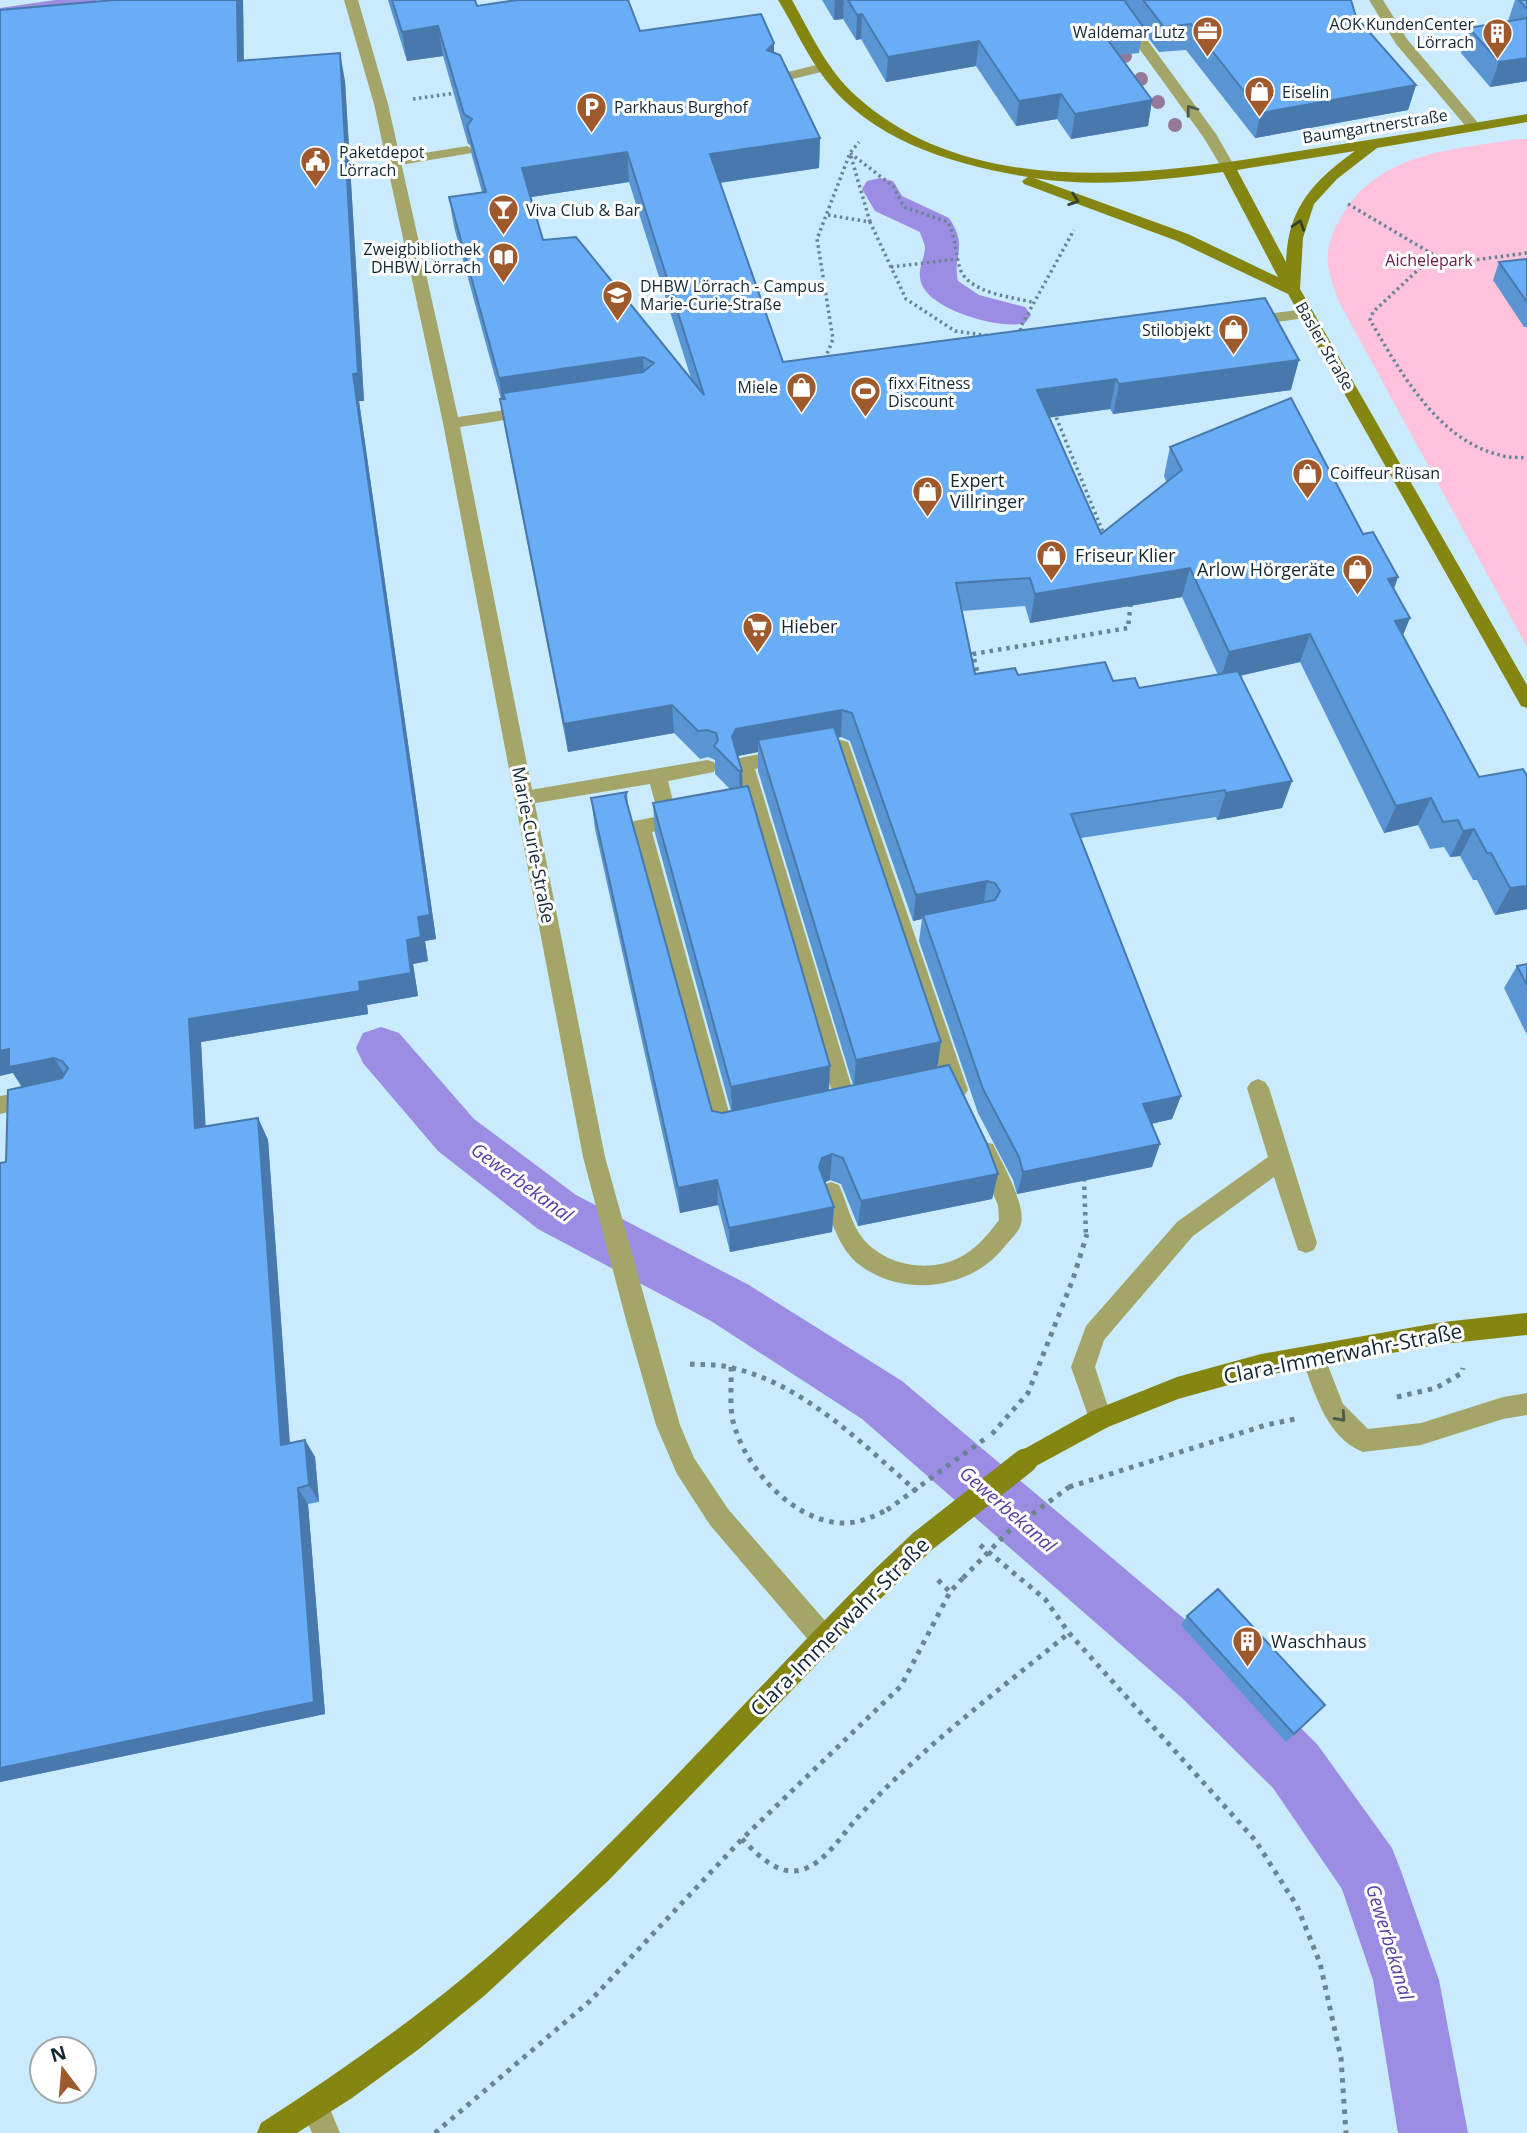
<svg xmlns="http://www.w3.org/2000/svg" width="1527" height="2133" viewBox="0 0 1527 2133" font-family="'Open Sans',sans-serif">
<rect width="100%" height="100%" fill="#c9ebfd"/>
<path fill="#fec2dd" d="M1517 139H1527V647L1338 300C1335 289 1329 276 1328 264 1326 246 1334 229 1343 214 1380 152 1453 150 1517 139Z"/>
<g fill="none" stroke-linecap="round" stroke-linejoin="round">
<path fill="#9c8de4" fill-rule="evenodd" d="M55 0H97C79 26 29 24 0 28V8Z
M880 178 893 181 902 196 949 218C969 248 952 254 958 281L979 295 1025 307 1031 315 1025 323C1001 330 933 311 922 285 916 270 924 262 925 248 925 243 921 237 920 232L875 211 862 189 867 181Z
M381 1027 399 1033 474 1119 576 1195 749 1285 902 1381 1226 1654 1317 1744 1392 1848 1401 1871 1439 1980 1468 2133H1398L1373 1980 1342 1889 1273 1788 1182 1698 862 1419 711 1321 538 1229 438 1151 363 1063 356 1048 363 1033Z"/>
<path stroke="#698594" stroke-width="3.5" stroke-dasharray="2.5 3.5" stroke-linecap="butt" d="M413 99 456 93
M1348 204 1434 255 1459 262 1527 253
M828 215 870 222 906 299 955 331 990 336
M870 222 850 153 893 186 904 207 948 222C957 241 955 256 961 271 971 293 1011 297 1032 302
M1434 255 1373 312 1370 320C1400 371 1437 440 1500 455 1508 458 1518 457 1527 458
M891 267 958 259
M1023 336 1020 328 1074 230
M825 359 833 339 817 239 850 153 859 142
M1054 412 1105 537"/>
<path stroke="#698594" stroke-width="4.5" stroke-dasharray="3.5 5" stroke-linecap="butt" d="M979 679 973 654 1128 628 1131 600
M1084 1178 1086 1236"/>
<path stroke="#698594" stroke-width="5" stroke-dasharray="4.5 6" stroke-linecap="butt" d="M690 1364C703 1365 715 1364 728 1367 803 1382 864 1446 920 1494
M731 1367C732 1388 728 1411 736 1431 751 1474 794 1520 841 1523 858 1524 872 1517 887 1510
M1397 1397 1436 1388 1462 1373 1463 1368
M992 1434 1028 1393 1073 1279 1087 1234
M1069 1487 1266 1425 1300 1418
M980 1545 1045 1599 1069 1633 1255 1840 1297 1906 1320 1963 1341 2058 1346 2133
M938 1580 950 1592
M742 1839C757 1854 777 1876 801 1870 826 1863 842 1834 859 1816 922 1747 997 1692 1069 1633
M435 2133 590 2001 742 1839 901 1686 950 1592 963 1578"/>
<path fill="#a3a668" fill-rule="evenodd" d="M824 63 831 67 829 70 777 83 770 79 772 76Z
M467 146 474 150 472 153 394 166 387 162 394 158Z
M1306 309 1312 311 1314 314 1312 317 1250 326 1242 321 1250 316Z
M841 740 848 742 850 747 968 1090 964 1096 957 1099 950 1096 946 1090 834 755 755 769 856 1101 853 1107 832 1113 824 1110 821 1104 824 1098 833 1095 735 764 737 759 744 757Z
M707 760 714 762 716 767 714 772 668 781 674 805 671 810 664 812 657 810 650 784 524 805 517 803 514 798 517 793 524 791Z
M681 812 688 814 691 819 688 824 652 832 730 1116 740 1118 743 1125 740 1132 722 1137 714 1135 711 1128 631 826 634 821Z
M1258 1079 1265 1082 1269 1088 1317 1243 1314 1250 1306 1253 1298 1250 1274 1177 1193 1236 1104 1340 1095 1367 1112 1419 1108 1427 1100 1430 1092 1427 1071 1367 1086 1326 1177 1222 1268 1157 1247 1088 1251 1082Z
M36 1089 44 1092 47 1098 44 1104 0 1114V1096Z
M985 1142 993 1144C1002 1163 1026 1204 1021 1224 1019 1232 1010 1240 1005 1246 972 1289 905 1298 861 1266 837 1249 832 1218 820 1192L823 1185 831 1182 839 1185C847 1202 851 1225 864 1240 888 1267 933 1274 964 1255 979 1246 989 1233 999 1220L998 1205 974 1151 977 1144Z
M1313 1345 1321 1348 1343 1404 1368 1429 1421 1423 1503 1397 1527 1393V1415L1503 1419 1421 1445 1363 1452C1325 1437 1314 1390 1301 1356L1305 1348Z
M315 2093 325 2097 340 2133H312L301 2107 305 2097Z"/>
<path fill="#a3a668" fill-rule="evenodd" d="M344 0H358L388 104 458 417 532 406 540 411 532 416 460 427 605 1157 680 1425 694 1458 728 1509 834 1631 838 1640 834 1649 825 1653 816 1649 710 1525 677 1474 656 1425 626 1320 583 1157 443 423 374 104Z
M1104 0H1118L1216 134 1235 167 1233 170H1223L1204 138Z
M1369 0H1383L1407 39 1479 124V130H1469L1396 44Z"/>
<path fill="#848611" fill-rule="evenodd" d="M778 0H792C811 34 827 70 856 96 979 207 1171 172 1318 148 1388 137 1457 126 1527 114V122L1377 148 1337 179 1314 204 1303 238 1300 289 1527 685V708L1521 706 1288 294 1177 241 1024 184 1022 181 1028 177C954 165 872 141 825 79 806 54 794 26 778 0ZM1355 151C1312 182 1288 208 1286 262L1237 170ZM1223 172 1278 277 1188 234 1034 178C1097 188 1161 180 1223 172Z
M1527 1313V1335L1443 1344 1261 1376 1178 1399 1108 1427 1025 1472 1017 1469 1013 1461 1017 1453 1092 1411 1177 1377 1261 1354 1443 1322Z
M923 1529 932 1532 935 1541 932 1550 875 1604 608 1881 484 1996 419 2049 352 2098 297 2133H257L261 2123C331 2078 398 2031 463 1978 612 1854 739 1705 876 1568L914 1532Z"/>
<path stroke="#698594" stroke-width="5" stroke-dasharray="4.5 6" stroke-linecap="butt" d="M887 1510 986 1438
M963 1578 1008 1532 1069 1487"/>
<path stroke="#848611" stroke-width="25" d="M923 1541 1025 1461"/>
</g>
<g fill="#967899">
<circle cx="1125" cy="56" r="7"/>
<circle cx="1141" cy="79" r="7"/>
<circle cx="1158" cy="102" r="7"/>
<circle cx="1175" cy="125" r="7"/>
</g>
<path fill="#5995d3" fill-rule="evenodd" d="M114 0H243L244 61 345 81 364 401H359L436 939 425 941 428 961 413 964 418 996 367 1005 368 1014 201 1042 205 1127 258 1118 268 1140 290 1443 305 1440 315 1457 319 1502 308 1504 325 1714 0 1782V1163L6 1162 22 1087 13 1073Z
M388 0H475L477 6 774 53 820 138 819 168 720 183 783 362 1265 298 1291 390 1113 414 1110 409 1049 417 1101 534 1167 483 1164 476 1170 447 1363 534 1398 577 1394 589 1410 618 1403 635 1527 909 1495 915 1477 880H1473L1460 856 1450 857 1444 847 1430 849 1418 825 1384 833 1300 662 1240 676 1292 781 1282 808 1217 820 1216 817 1081 838 1181 1096 1172 1119 1152 1124V1167L1017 1194 1013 1180 978 1113 919 941 922 919 913 921 850 741 841 737 838 738 937 1067 998 1174 992 1199 858 1226 841 1184 830 1180 825 1182 834 1207 832 1232 730 1252 718 1205 680 1213 595 829 591 798 627 792 628 806 712 1111 722 1113 731 1111 655 833 653 803 730 789 715 774V760L708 757 700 759 674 733 568 752 505 429 501 399 454 227 449 197 482 192 472 156 470 145 468 144 443 56 407 61ZM629 182 691 378 543 240 531 197ZM1182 597 1218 675 1139 688 1113 681 1018 675 975 674 962 611 1025 606 1030 623ZM758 752V771L853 1085 829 1090 742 787V771L738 756Z
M822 0H1351L1356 17 1416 85 1408 110 1255 138 1186 50 1159 52 1143 31 1139 53 1119 55 1152 100 1148 126 1071 139 1057 119 1016 126 976 66 886 82 861 39 856 40 843 19 834 20Z
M1515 0H1527V81L1490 87 1461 53 1469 28 1508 21Z
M1527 259V327H1524L1493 280 1499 262Z
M1527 964V1035L1504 988 1517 966Z
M1187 1616 1325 1705 1286 1742 1181 1625Z"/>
<path fill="#4979ac" d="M237 0H243L244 89 238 61Z
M835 0H844L843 19 834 20Z
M862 14 861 39 856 40 857 15Z
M438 26 443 56 407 61 402 32Z
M979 41 976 66 886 82 888 57Z
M774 43V73L767 50Z
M340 53 345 81 364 401H359L436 939 425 941 428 961 413 964 418 996 367 1005 368 1014 201 1042 207 1150 195 1128 189 1019 359 982 407 940 353 374Z
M1527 58V81L1490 87 1499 62Z
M1416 85 1408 110 1255 138 1261 113Z
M1061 94 1057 119 1016 126 1019 101Z
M1152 100 1148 126 1071 139 1075 114Z
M820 138 819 168 710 184V154Z
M627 152 629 182 525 198 522 168Z
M643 357 645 386 503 393 505 407 503 408 499 378Z
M1299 360 1291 390 1113 414 1119 384Z
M1116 379 1110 409 1033 420 1037 390Z
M1190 568 1182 597 1030 623 1035 594Z
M1398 577 1387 606 1388 579Z
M1410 618 1398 647 1395 621Z
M1310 634 1300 662 1220 680 1229 652Z
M672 705 674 733 568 752 564 724Z
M842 710 841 737 762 752 758 740V752L737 756 732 737 736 729Z
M739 771H742L743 798H740Z
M1292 781 1282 808 1217 820 1226 793Z
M1431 798 1418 825 1384 833 1396 806Z
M1474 829 1460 856 1450 857 1463 831Z
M987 881 983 907 923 915 922 919 913 921 916 895Z
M1527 886V909L1495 915 1510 888Z
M941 1042 937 1070 854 1087 856 1060Z
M9 1049 54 1058 68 1080 23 1089 13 1073 0 1076V1051Z
M830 1066 829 1093 732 1114 731 1087Z
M1181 1096 1172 1119 1135 1127 1143 1104Z
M258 1118 268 1140 291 1462 281 1445Z
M1160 1144 1152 1167 1017 1194 1023 1172Z
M832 1154 830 1180 821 1184 819 1167 822 1158Z
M998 1174 992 1199 858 1226 861 1201Z
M717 1180 718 1205 680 1213 678 1188Z
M834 1207 832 1232 730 1252 729 1228Z
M305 1440 315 1457 319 1502 309 1485Z
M298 1488 308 1504 325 1714 0 1782V1768Z"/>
<path fill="#68adf5" stroke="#4979ac" stroke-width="2" fill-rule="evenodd" d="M114 0H237L238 61 340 53 358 373 353 374 430 915 418 917 421 937 407 940 411 973 359 982 360 991 189 1019 195 1128 258 1118 281 1445 305 1440 309 1485 298 1488 314 1702 0 1768V1163L6 1162 8 1090 62 1078 68 1068 62 1061 54 1058 9 1067V1049L0 1051V10Z
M392 0H475L477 6 517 0H628L640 31 761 14 774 43 767 50 780 55 820 138 710 154 783 362 1265 298 1299 360 1119 384 1116 379 1037 390 1101 534 1182 470 1170 447 1291 398 1363 534 1373 532 1398 577 1388 579 1410 618 1395 621 1479 777 1523 769 1527 776V886L1510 888 1491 853H1487L1474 829 1463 831 1458 820 1443 822 1431 798 1396 806 1310 634 1229 652 1190 568 1035 594 1030 578 956 583 975 674 1015 668 1018 675 1105 662 1113 681 1135 678 1139 688 1238 671 1292 781 1226 793 1225 790 1071 814 1181 1096 1143 1104 1160 1144 1023 1172 1019 1157 983 1089 923 915 995 900 1000 891 995 883 987 881 916 895 852 713 842 710 736 729 732 737 742 771H739L714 746 718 740 716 733 707 730 698 731 672 705 564 724 500 399H505L503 393 643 372 654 363 643 357 499 378 449 197 486 192 467 126 472 119 464 114 438 26 402 32ZM627 152 704 395 576 237 543 240 522 168Z
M848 0H1124L1144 28 1102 32 1152 100 1075 114 1061 94 1019 101 979 41 888 57 862 14 857 15Z
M1143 0H1351L1356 17 1416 85 1261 113 1191 24 1164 27Z
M1519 0H1527V9Z
M1527 18V58L1499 62 1469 28Z
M1527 259V302L1499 262Z
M834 727 941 1042 856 1060 758 740Z
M748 786 830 1066 731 1087 653 803Z
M627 792 625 796 712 1111 722 1113 949 1065 987 1144 998 1174 861 1201 843 1158 832 1154 822 1158 819 1167 834 1207 729 1228 717 1180 678 1188 591 798Z
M1527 964V985L1517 966Z
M1218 1589 1325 1705 1294 1734 1187 1616Z"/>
<defs><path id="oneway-chevron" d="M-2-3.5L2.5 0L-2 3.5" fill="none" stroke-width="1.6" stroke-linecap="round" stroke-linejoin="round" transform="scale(1.75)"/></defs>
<g stroke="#4b5a49">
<use href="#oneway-chevron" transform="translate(1191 110) rotate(-126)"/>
<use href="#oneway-chevron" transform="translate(1341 1417) rotate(48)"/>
</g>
<g stroke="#34442a">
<use href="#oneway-chevron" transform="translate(1074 200) rotate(19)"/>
<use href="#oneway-chevron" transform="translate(1299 225) rotate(-72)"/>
</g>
<defs>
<symbol id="office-pin" viewBox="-11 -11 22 30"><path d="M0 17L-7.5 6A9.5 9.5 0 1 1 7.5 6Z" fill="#9e592d" stroke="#fff"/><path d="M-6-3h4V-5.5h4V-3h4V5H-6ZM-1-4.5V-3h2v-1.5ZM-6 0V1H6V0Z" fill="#fff"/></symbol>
<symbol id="building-pin" viewBox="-11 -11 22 30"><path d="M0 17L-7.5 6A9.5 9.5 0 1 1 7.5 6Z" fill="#9e592d" stroke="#fff"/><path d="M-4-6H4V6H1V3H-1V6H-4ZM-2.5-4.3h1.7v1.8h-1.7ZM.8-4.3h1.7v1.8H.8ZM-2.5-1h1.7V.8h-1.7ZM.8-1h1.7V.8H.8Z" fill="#fff"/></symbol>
<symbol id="shop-pin" viewBox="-11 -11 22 30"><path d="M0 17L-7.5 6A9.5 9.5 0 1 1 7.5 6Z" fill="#9e592d" stroke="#fff"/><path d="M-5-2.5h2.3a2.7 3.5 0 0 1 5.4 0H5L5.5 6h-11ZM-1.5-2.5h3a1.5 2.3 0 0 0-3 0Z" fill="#fff"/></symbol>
<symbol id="parking-pin" viewBox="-11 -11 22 30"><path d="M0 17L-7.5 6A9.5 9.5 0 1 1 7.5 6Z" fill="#9e592d" stroke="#fff"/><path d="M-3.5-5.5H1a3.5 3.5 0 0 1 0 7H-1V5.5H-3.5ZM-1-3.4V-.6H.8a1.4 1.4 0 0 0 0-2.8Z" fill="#fff"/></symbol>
<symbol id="civic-pin" viewBox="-11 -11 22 30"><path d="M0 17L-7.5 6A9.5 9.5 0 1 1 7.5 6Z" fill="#9e592d" stroke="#fff"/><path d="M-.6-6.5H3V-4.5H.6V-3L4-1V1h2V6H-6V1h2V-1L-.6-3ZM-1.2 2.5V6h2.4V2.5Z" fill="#fff"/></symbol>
<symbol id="bar-pin" viewBox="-11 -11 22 30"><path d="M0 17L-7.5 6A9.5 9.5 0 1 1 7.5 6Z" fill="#9e592d" stroke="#fff"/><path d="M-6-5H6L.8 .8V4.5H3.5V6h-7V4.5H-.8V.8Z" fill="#fff"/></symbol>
<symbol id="library-pin" viewBox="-11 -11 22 30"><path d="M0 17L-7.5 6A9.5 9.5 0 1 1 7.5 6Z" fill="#9e592d" stroke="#fff"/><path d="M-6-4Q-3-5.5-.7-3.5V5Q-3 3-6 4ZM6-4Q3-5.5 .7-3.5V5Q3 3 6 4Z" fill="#fff"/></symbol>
<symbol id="university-pin" viewBox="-11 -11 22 30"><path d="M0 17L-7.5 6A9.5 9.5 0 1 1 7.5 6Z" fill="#9e592d" stroke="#fff"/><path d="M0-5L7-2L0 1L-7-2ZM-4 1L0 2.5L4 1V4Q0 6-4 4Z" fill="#fff"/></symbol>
<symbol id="stadium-pin" viewBox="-11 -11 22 30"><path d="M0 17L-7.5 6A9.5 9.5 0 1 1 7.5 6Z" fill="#9e592d" stroke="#fff"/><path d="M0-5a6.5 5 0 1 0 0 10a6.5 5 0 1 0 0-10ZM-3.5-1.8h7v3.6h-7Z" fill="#fff"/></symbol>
<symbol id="supermarket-pin" viewBox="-11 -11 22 30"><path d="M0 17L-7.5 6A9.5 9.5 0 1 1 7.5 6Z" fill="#9e592d" stroke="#fff"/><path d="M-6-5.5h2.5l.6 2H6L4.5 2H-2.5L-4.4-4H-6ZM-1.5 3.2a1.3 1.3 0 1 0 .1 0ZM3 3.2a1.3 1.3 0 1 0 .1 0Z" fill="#fff"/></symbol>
</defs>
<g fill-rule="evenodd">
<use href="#office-pin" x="1190" y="14" width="35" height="47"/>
<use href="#building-pin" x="1480" y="16" width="35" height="47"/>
<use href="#shop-pin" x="1242" y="74" width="35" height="47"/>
<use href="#parking-pin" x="574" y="90" width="35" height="47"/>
<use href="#civic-pin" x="298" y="144" width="35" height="47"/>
<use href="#bar-pin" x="486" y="192" width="35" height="47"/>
<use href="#library-pin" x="486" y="240" width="35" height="47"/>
<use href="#university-pin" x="600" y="278" width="35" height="47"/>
<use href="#shop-pin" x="1216" y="312" width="35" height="47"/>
<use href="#shop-pin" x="784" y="370" width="35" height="47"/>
<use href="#stadium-pin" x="848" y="374" width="35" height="47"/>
<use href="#shop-pin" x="1290" y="456" width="35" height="47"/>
<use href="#shop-pin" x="910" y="474" width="35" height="47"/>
<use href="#shop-pin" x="1034" y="538" width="35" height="47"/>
<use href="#shop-pin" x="1340" y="552" width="35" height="47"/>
<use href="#supermarket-pin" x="740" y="610" width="35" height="47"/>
<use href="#building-pin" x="1230" y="1624" width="35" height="47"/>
</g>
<g text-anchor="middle" stroke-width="6" stroke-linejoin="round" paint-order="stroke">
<g font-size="16" fill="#112834" stroke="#fff" text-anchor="start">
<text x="1474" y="30" text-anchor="end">AOK KundenCenter<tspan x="1474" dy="18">Lörrach</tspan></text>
<text x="1185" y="38" text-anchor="end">Waldemar Lutz</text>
<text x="1282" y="98">Eiselin</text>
<text x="614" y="113">Parkhaus Burghof</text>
<text x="339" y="158">Paketdepot<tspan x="339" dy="18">Lörrach</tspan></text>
<text x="526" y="216">Viva Club &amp; Bar</text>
<text x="481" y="255" text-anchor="end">Zweigbibliothek<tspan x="481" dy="18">DHBW Lörrach</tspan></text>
<text x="640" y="292">DHBW Lörrach - Campus<tspan x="640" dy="18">Marie-Curie-Straße</tspan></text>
<text x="1211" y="336" text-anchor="end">Stilobjekt</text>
<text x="888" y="389">fixx Fitness<tspan x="888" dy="18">Discount</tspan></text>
<text x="778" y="393" text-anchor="end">Miele</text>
<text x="1330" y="479">Coiffeur Rüsan</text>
</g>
<g font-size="16" fill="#112834" stroke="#fff">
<text transform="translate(1375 126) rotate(-9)" y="6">Baumgartnerstraße</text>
<text transform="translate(1325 346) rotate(60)" y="6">Basler Straße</text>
</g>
<g font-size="16" fill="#6c1947" stroke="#fff">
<text x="1429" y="266">Aichelepark</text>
</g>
<g font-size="18" fill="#112834" stroke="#fff" text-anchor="start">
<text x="950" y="487">Expert<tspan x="950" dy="21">Villringer</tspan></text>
<text x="1075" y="562">Friseur Klier</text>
<text x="1335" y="576" text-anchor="end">Arlow Hörgeräte</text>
<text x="781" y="633">Hieber</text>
<text x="1271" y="1648">Waschhaus</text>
</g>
<g font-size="18" fill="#112834" stroke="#fff">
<text transform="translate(533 845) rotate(79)" y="6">Marie-Curie-Straße</text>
</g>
<g font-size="19" font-style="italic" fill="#593ea4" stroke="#fff">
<text transform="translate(522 1182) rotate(36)" y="7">Gewerbekanal</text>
<text transform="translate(1008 1509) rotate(41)" y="7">Gewerbekanal</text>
<text transform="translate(1390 1942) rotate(73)" y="7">Gewerbekanal</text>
</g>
<g font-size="21" fill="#112834" stroke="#fff">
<text transform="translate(1343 1354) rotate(-11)" y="7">Clara-Immerwahr-Straße</text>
<text transform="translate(840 1627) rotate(-45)" y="7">Clara-Immerwahr-Straße</text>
</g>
</g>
<g transform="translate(63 2070) rotate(344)"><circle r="33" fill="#ffffff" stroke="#a0a9ae" stroke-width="2"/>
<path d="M0-5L12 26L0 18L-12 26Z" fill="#9e592d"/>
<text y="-10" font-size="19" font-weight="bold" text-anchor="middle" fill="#112834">N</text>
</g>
</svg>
